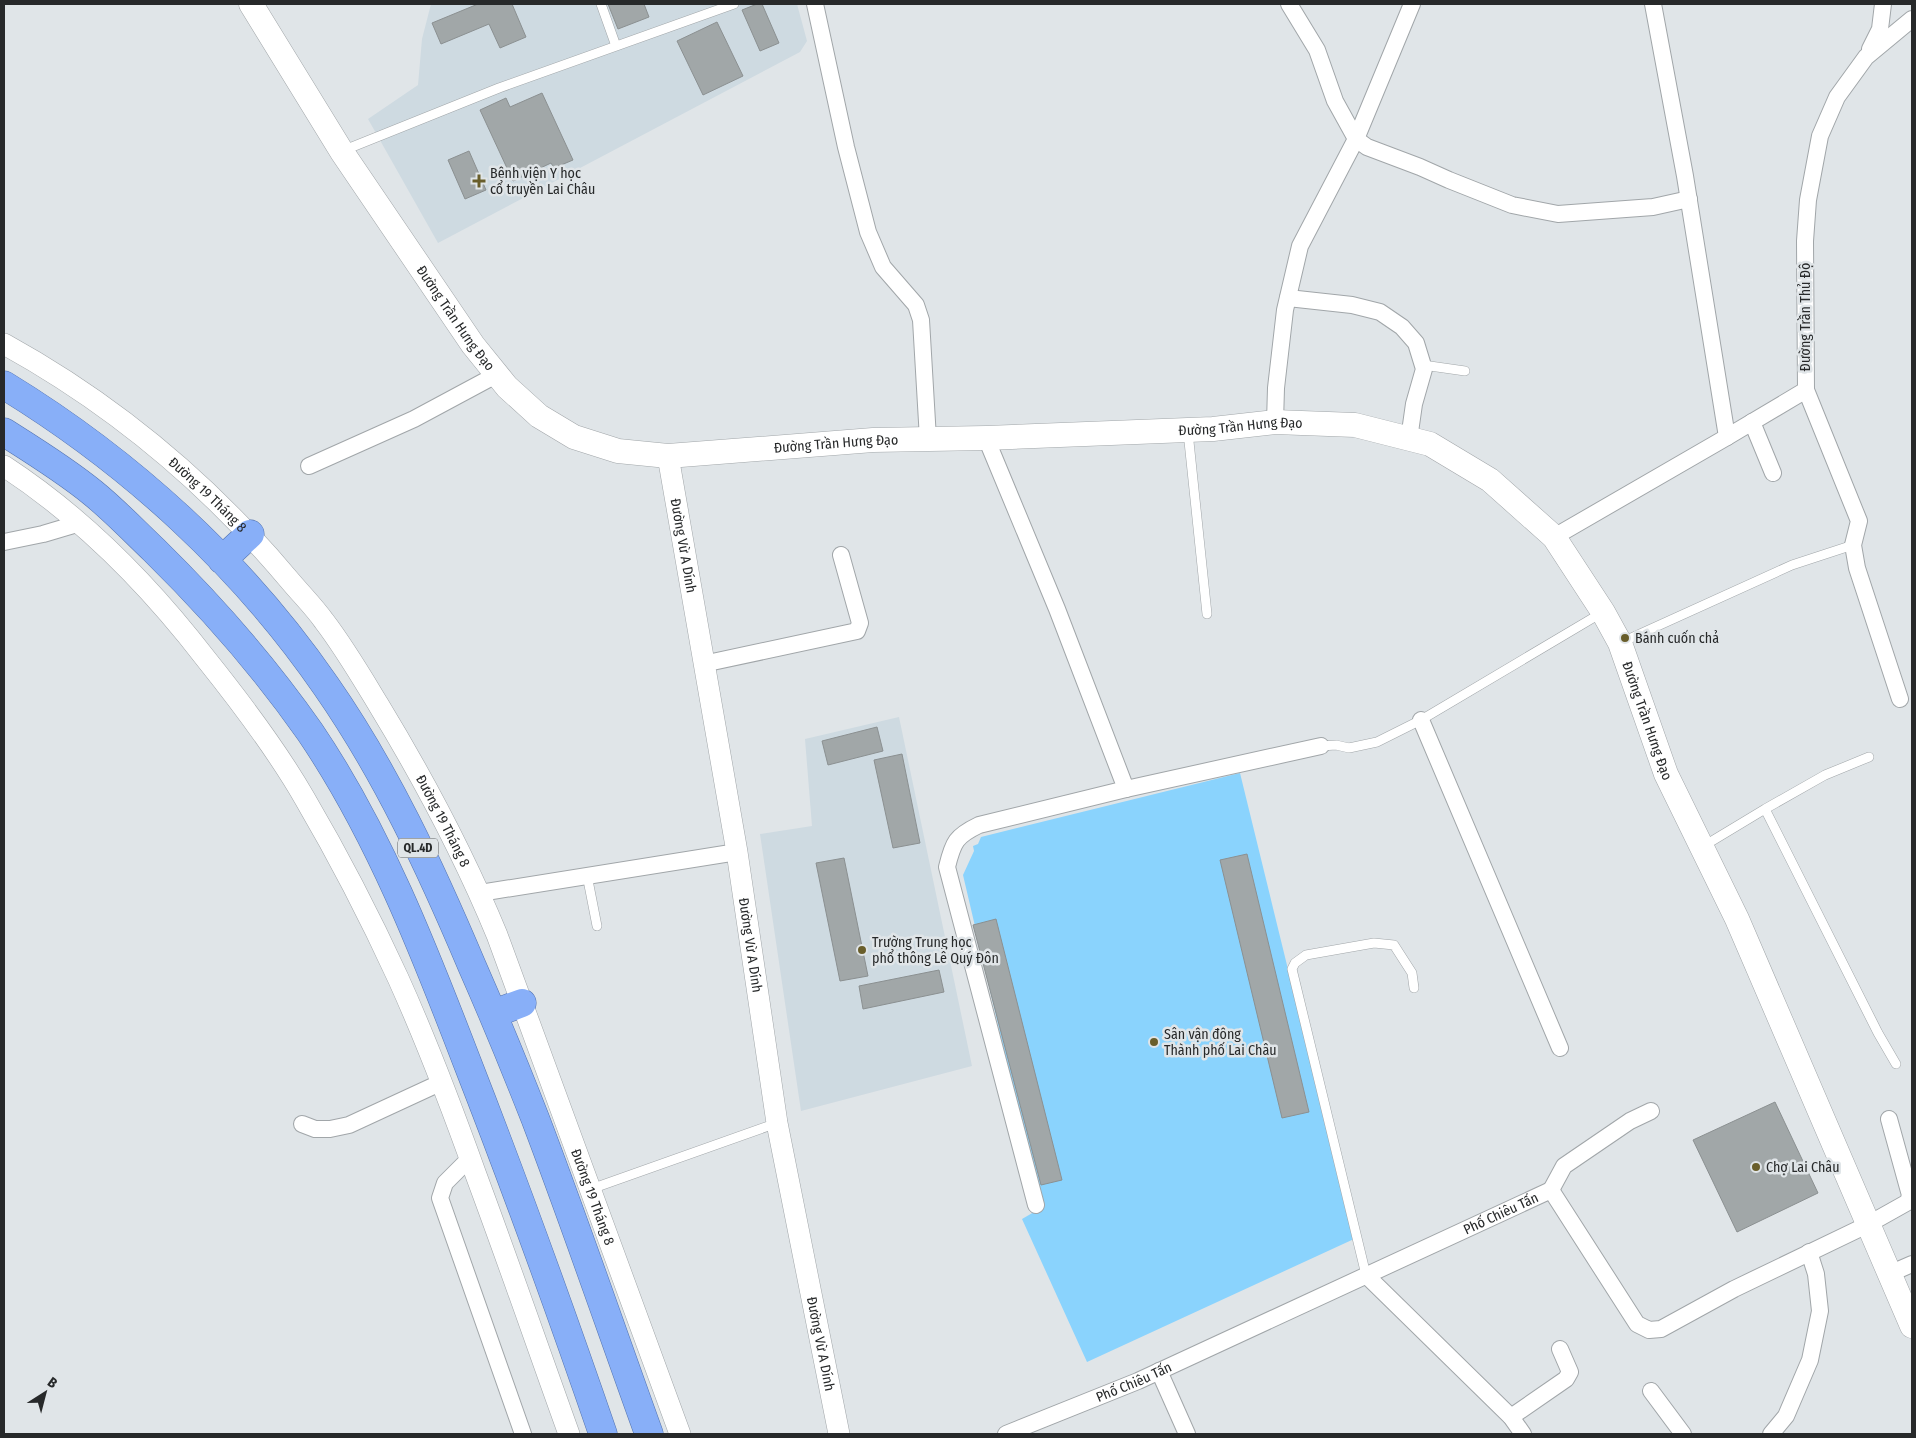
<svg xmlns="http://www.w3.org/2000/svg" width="1916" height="1438" viewBox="0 0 1916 1438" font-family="'Fira Sans Condensed',sans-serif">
<rect width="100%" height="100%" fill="#e0e5e8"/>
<path fill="#cedae1" d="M431 4H797L807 41 800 52 438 243 368 119 418 85 422 39Z
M899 717 972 1066 801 1111 760 834 812 826 805 739Z"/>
<path fill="#8ad3fd" d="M1240 773 1354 1239 1087 1362 1022 1219 1041 1208 963 875 974 851 973 846 978 844 981 837Z"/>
<path fill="#a1a7a8" stroke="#8b9091" d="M478 4H512L526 37 500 48 489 24 441 44 432 23Z
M608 4H644L649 17 618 29Z
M757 4H762L779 43 760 51 742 10Z
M717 22 743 76 703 95 677 41Z
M542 93 573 160 554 168 551 163 513 181 480 110 506 98 510 107Z
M469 151 486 190 465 199 448 160Z
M877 727 883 751 828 765 822 741Z
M902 754 920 843 893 848 874 760Z
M1247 854 1309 1112 1282 1118 1220 860Z
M844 858 868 976 840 981 816 863Z
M996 919 1062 1180 1041 1185 973 925Z
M939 970 944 992 863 1009 859 986Z
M1775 1102 1818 1193 1737 1232 1693 1140Z"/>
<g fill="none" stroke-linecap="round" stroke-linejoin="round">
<defs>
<path id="service" d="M601 4 616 46
M342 151 499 88 734 4
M1423 365 1465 371
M1188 432 1207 614
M1620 643 1792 565 1853 545
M1321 746 1336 745 1349 748 1377 742 1421 720 1603 612
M1765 809 1878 1033 1896 1064
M1702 847 1765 809 1825 775 1869 757
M587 875 597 926
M591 1189 777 1123
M1366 1275 1292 969 1295 963 1306 955 1374 943 1394 945 1412 973 1414 988"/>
<g id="minor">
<path d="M815 4 846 147 868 232 883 267 916 305 921 320 928 439"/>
<path d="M1289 4 1317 50 1335 101 1356 139 1367 147 1420 167 1449 180 1512 205 1558 214 1653 207 1689 199"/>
<path d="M1653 4 1685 176 1727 437"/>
<path d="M1870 49 1880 29 1883 4"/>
<path d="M1288 298 1352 305 1380 312 1402 327 1416 343 1424 369 1414 404 1409 439"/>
<path d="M1806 390 1859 521 1853 545 1857 568 1900 699"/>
<path d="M1275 422 1276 388 1285 310 1300 246 1356 139 1412 4"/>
<path d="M1752 422 1773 473"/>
<path d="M986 438 1057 609 1126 789"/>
<path d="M309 466 414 419 496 375"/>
<path d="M1554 537 1727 437 1806 390 1805 241 1808 200 1820 136 1837 97 1866 57 1912 19"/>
<path d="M4 542 43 534 80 523"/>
<path d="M703 664 857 631 860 623 841 555"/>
<path d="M1421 720 1560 1048"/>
<path d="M480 893 737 852"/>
<path d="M302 1124 315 1129H330L349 1125 442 1082"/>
<path d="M470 1158 445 1183 440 1198 523 1434"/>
<path d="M1551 1190 1564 1166 1630 1121 1651 1111"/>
<path d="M1036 1205 947 867C953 842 956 836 979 825L1126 789 1321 746"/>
<path d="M1889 1274 1912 1264"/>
<path d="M1366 1275 1511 1417 1523 1434"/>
<path d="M1159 1371 1187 1434"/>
<path d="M1651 1391 1683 1434"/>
<path d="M1511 1417 1566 1379 1570 1372 1560 1349"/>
<path id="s1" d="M1006 1434 1138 1381 1551 1190 1637 1324 1649 1330 1661 1329 1734 1289 1867 1225 1908 1202 1910 1195 1889 1119"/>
<path d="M1771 1434 1786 1416 1810 1360 1820 1311 1816 1274 1809 1252"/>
</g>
<g id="tertiary">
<path id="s2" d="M4 344C113 404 211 486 291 582 302 595 314 607 324 621 344 647 361 676 378 704 423 778 464 855 497 935L680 1434"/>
<path id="s3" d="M668 456 737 852 777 1123 839 1434"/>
<path d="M4 466C82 517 149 585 206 659 242 704 277 750 305 799 339 857 370 917 398 978 427 1042 452 1108 476 1175 508 1261 538 1348 569 1434"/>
</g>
<g id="secondary">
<path id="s4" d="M251 4 342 152 473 345 507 387 539 416 574 437 618 451 668 456 873 440 986 438 1213 429 1275 422 1355 425 1430 444 1490 480 1554 537 1603 612 1620 643 1666 774 1737 919 1912 1326"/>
</g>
<path id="trunk" d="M4 385C130 462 242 564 326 686 386 772 431 869 472 966 494 1016 515 1067 535 1118 575 1223 611 1329 649 1434
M4 432C34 451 65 470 93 493 114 510 134 531 154 550 211 606 264 666 310 732 378 832 424 950 467 1062 515 1185 560 1309 603 1434
M222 560 250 534
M493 1014 522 1003"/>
</defs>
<use href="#service" stroke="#a1a6a9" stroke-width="10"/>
<use href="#minor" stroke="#a1a6a9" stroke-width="18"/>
<use href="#tertiary" stroke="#a1a6a9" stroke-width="22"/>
<use href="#secondary" stroke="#a1a6a9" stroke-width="25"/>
<use href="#trunk" stroke="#5373af" stroke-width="29"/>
<use href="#service" stroke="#fff" stroke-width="9"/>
<use href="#minor" stroke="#fff" stroke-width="16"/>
<use href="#tertiary" stroke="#fff" stroke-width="21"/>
<use href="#secondary" stroke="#fff" stroke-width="24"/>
<use href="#trunk" stroke="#88aff8" stroke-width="28"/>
</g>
<g fill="#695e2b" stroke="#e0e5e8" stroke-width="2">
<path d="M476.5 173.5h5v5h5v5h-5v5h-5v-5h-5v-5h5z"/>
<circle cx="1625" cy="638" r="5"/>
<circle cx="862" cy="950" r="5"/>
<circle cx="1154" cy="1042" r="5"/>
<circle cx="1756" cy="1167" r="5"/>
</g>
<g text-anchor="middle" stroke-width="5" stroke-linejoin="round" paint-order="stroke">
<rect fill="#e0e5e8" stroke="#5e6163" stroke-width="1" x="398" y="838.5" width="40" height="19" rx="4"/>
<g font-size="12" font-weight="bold" fill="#27292a">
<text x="418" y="852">QL.4D</text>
</g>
<g font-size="14" fill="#27292a" stroke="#e0e5e8" text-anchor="start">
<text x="490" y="178">Bệnh viện Y học<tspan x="490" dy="16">cổ truyền Lai Châu</tspan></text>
<text x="1635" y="643">Bánh cuốn chả</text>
<text x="872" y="947">Trường Trung học<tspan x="872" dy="16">phổ thông Lê Quý Đôn</tspan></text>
<text x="1164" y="1039">Sân vận động<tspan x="1164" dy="16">Thành phố Lai Châu</tspan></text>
<text x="1766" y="1172">Chợ Lai Châu</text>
</g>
<g font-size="14" fill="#27292a" stroke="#e0e5e8">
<text transform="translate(1805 317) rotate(-90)" y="5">Đường Trần Thủ Độ</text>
<text dy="5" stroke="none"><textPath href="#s4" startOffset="375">Đường Trần Hưng Đạo</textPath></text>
<text dy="5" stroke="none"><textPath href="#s4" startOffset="1215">Đường Trần Hưng Đạo</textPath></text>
<text dy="5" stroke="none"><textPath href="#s4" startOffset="810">Đường Trần Hưng Đạo</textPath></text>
<text dy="5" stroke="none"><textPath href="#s2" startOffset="254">Đường 19 Tháng 8</textPath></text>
<text dy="5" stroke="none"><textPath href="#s3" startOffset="91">Đường Vừ A Dính</textPath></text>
<text dy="5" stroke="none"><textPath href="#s4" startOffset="1770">Đường Trần Hưng Đạo</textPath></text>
<text dy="5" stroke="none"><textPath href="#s2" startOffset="659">Đường 19 Tháng 8</textPath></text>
<text dy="5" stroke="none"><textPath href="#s3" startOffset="496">Đường Vừ A Dính</textPath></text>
<text dy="5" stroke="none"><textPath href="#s2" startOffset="1064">Đường 19 Tháng 8</textPath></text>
<text dy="5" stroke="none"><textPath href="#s1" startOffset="542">Phố Chiêu Tấn</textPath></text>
<text dy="5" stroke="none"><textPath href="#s3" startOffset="901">Đường Vừ A Dính</textPath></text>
<text dy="5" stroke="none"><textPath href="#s1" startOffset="138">Phố Chiêu Tấn</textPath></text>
</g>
</g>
<rect width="1916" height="1438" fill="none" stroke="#27292a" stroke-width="10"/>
<g transform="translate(45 1393) rotate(36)" stroke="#e0e5e8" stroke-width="4" paint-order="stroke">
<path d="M0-4L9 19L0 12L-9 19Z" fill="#27292a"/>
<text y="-8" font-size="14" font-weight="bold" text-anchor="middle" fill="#27292a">B</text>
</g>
</svg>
